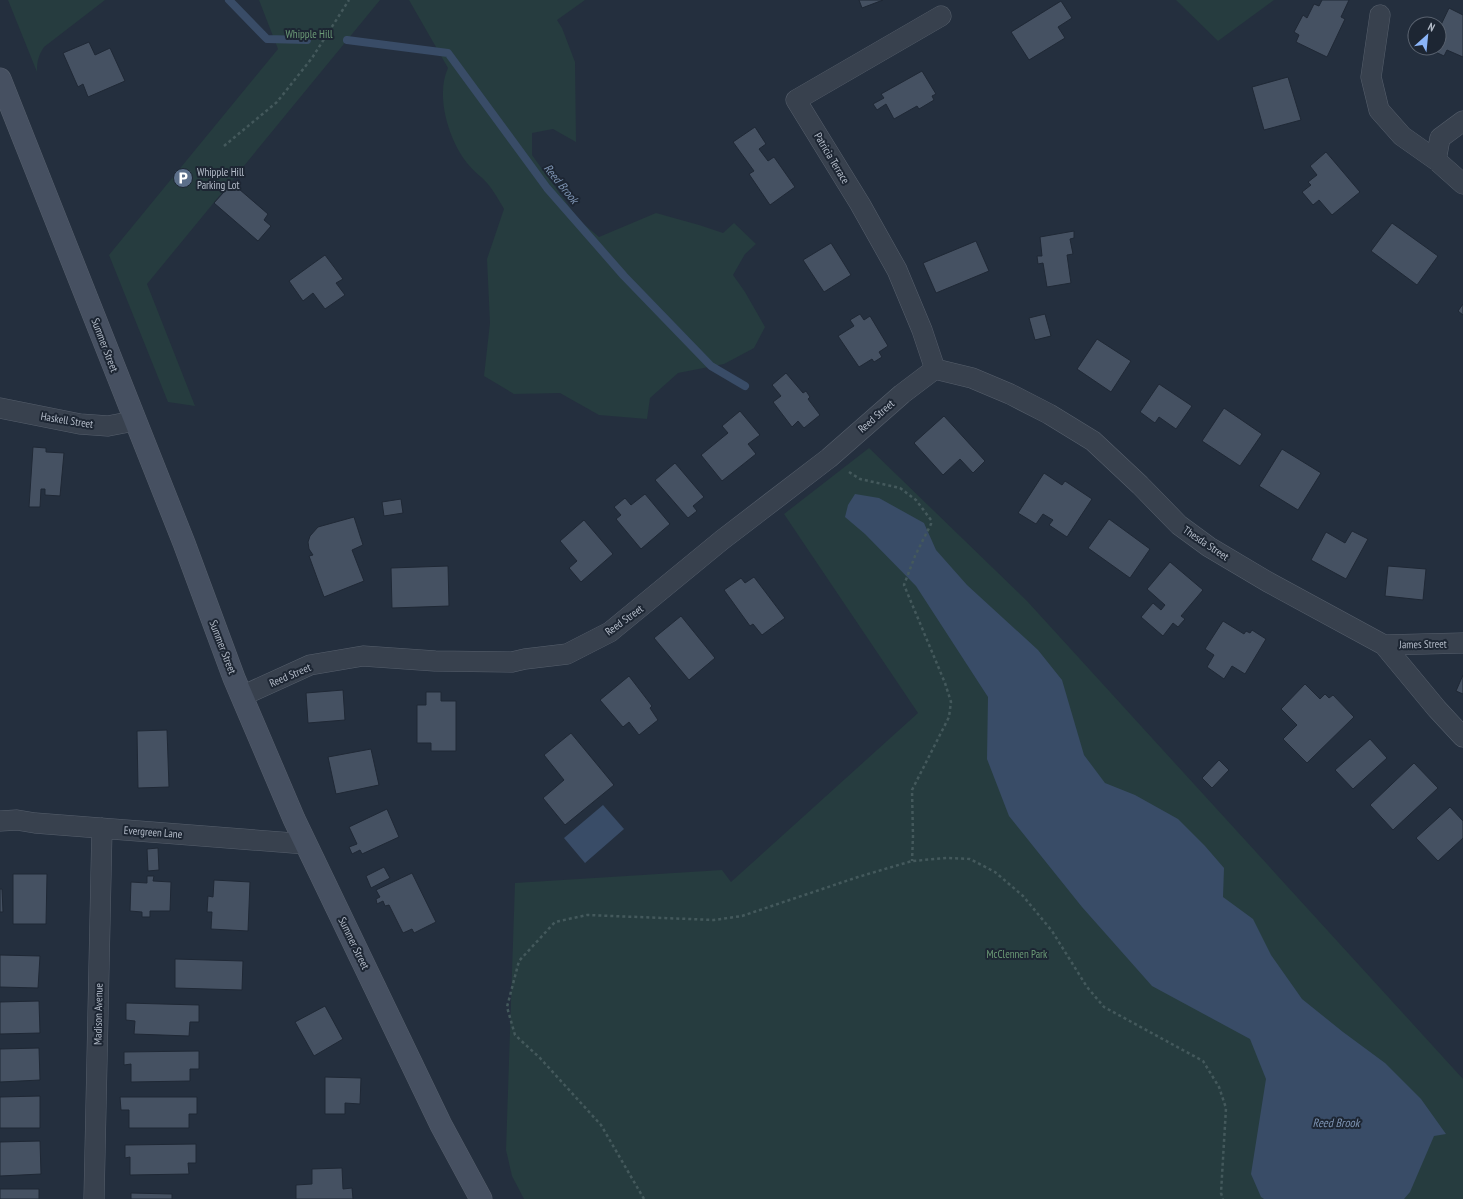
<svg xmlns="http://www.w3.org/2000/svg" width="1463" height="1199" viewBox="0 0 1463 1199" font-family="'PT Sans Narrow',sans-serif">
<rect width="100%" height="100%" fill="#242f3e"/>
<path fill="#263c3f" d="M8 0H105L44 47C38 56 37 62 37 72Z
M259 0H380L147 284 195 406 168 402 109 255 278 49Z
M409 0H585L557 20 562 28 575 62 576 142 553 129 532 133V155L579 220 599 237 656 213 699 225 723 233 734 223 756 244 745 254 733 275 745 292 765 327 754 348 724 364 678 373 650 398 647 419 599 415 560 393 514 394 484 376 490 323 487 259 504 209C499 200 493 190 487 183 481 176 473 171 467 163 449 140 435 96 448 68Z
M1176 0H1274L1218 41Z
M869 448 1027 601 1463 1079V1199H524L512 1176 506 1150 515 883 722 870 731 882 918 713 784 514Z"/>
<path fill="#394c67" d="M855 494 879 498 924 523 936 550 967 585 1038 650 1062 680 1084 755 1105 783 1135 795 1178 819 1205 846 1224 868 1223 897 1253 919 1271 955 1302 999 1343 1032 1385 1063 1421 1099 1446 1134 1434 1136 1410 1192 1404 1199H1264L1261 1197 1251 1174 1266 1079 1250 1039 1152 986 1082 907 1009 816 987 759 988 697 916 586 865 534 845 517 848 505Z
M603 805 624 829 585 863 564 838Z"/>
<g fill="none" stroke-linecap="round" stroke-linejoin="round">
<path stroke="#394c67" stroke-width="8" d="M229 0 267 39 307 40
M347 40 448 53 547 188 624 276 711 366 745 386"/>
</g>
<path fill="#455162" stroke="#1f2835" d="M859 0H883L862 8Z
M1322 0H1349L1341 17 1345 19 1327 57 1296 42 1299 35 1294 32 1303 15 1307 18 1314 4 1319 6Z
M1061 1 1072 18 1058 27 1065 38 1029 60 1011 32Z
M1449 8 1463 15V57L1447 50 1444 56 1429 49 1430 48H1439V29Z
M89 42 95 55 110 48 125 81 88 97 83 84 78 87 63 53Z
M922 71 936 94 932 96 934 100 919 109 917 106 894 119 886 104 877 110 873 104 884 98 881 94Z
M1288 77 1301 120 1264 130 1252 87Z
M755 127 766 144 759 149 768 161 774 157 795 187 770 205 749 174 754 171 733 142Z
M1326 152 1360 192 1332 215 1319 200 1313 205 1302 192 1311 185 1308 182 1317 175 1310 166Z
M232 183 268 214 264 220 271 226 258 241 214 203Z
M1392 223 1438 256 1417 285 1371 251Z
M1074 231V238L1070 239 1073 254 1067 255 1071 283 1047 287 1043 263 1038 264 1037 256H1042L1040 237Z
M976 241 989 271 936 293 923 263Z
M831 243 851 275 824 292 803 260Z
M325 255 343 279 336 283 345 295 325 309 313 293 303 301 289 281Z
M1463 304V315L1458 311Z
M860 314 864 320 870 316 888 346 879 352 882 357 874 362 872 359 859 367 838 336 854 326 850 320Z
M1045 314 1051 336 1035 340 1029 318Z
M1097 339 1131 361 1111 392 1077 369Z
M786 373 803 393 806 391 810 397 808 399 820 415 804 428 798 421 792 427 773 402 781 396 772 385Z
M1159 384 1192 406 1176 429 1159 417 1155 423 1140 412Z
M1224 408 1262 434 1240 466 1202 441Z
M740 411 760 435 748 444 756 454 722 481 701 455 728 433 722 426Z
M944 416 985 461 973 473 960 459 943 475 914 443Z
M33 447 46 448V452L64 453 60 496 45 495V489H41L40 507H29Z
M1282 449 1321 473 1298 510 1259 486Z
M675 463 704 497 693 506 697 511 688 518 655 480Z
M1044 473 1062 485 1065 481 1092 499 1067 537 1049 525 1053 520 1043 514 1036 524 1018 513Z
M645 494 670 524 641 549 616 519 621 515 614 507 625 498 631 505Z
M401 499 403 513 384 516 382 502Z
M354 517 363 545 352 550 364 581 324 597 309 556 313 555 309 549 308 542 310 536 318 527Z
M1109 519 1150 549 1130 578 1088 548Z
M584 520 613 554 581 582 569 568 577 561 560 541Z
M1352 531 1368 539 1346 579 1311 560 1326 532 1345 543Z
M1170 562 1203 590 1181 616 1185 619 1178 627 1173 623 1163 636 1141 617 1153 603 1161 610 1165 605 1147 589Z
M448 566 449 606 392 608 391 568Z
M1388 566 1426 569 1423 600 1385 596Z
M754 577 785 618 762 635 753 624 750 626 724 590 741 578 745 583Z
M681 616 715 658 689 680 654 638Z
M1223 621 1244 634 1246 631 1250 633 1252 630 1266 639 1245 674 1232 666 1224 679 1207 667 1214 655 1205 649Z
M1463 675V694L1456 691Z
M629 676 652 706 650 708 658 720 639 735 629 722 623 727 600 700Z
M1305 684 1320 699 1325 694 1329 698 1333 695 1354 717 1307 763 1283 739 1297 725 1281 709Z
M343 690 345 720 308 723 306 693Z
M426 692H441V701H456V751H431V743H417V705H426Z
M167 730 169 787 138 788 137 731Z
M571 733 614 785 565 825 543 798 564 780 544 755Z
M1370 739 1387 758 1353 789 1335 770Z
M371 749 379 785 336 794 328 757Z
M1219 760 1229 770 1212 788 1202 778Z
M1414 763 1438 788 1393 830 1370 805Z
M1450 807 1463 821V838L1438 861 1416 838Z
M387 809 399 837 362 854 360 850 352 854 349 847 357 844 349 827Z
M158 848 159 870 148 871 147 849Z
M384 867 390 878 371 888 366 876Z
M412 873 436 922 414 933 412 929 403 933 389 905 385 906 383 901 377 904 376 899 380 897 376 890Z
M13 874H47L46 924H13Z
M147 876H154L153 881 171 882 170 911H150V917H142V912L130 911 131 882 147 883Z
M214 880 250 882 248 931 211 929 212 912H207L208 896 213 897Z
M0 889H2L3 912H0Z
M0 955 40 956 38 988 0 987Z
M175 959 243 961 242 990 175 988Z
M39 1001 40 1033 0 1034V1002Z
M126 1003 199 1005V1022H190L189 1036 134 1034 135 1021 126 1020Z
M325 1006 343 1039 314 1056 295 1022Z
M39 1048 40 1080 0 1082V1049Z
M199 1051V1069H190V1081L131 1082V1064L124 1065V1052Z
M325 1077 361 1078 360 1104 345 1103V1114H325Z
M40 1096V1128H0V1097Z
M120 1097H197V1114H189V1128H129V1110H121Z
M40 1141 41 1174 0 1176V1142Z
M196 1144V1163H188L189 1174 130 1175V1157L125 1158V1145Z
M342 1168 343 1189 352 1188 353 1199H296V1185L312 1184V1169Z
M0 1189H39V1199H0Z
M131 1193 172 1194V1199H131Z"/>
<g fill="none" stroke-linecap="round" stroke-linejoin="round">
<defs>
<path id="minor" d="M1380 15 1371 77 1379 110 1402 136 1436 160 1463 184
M1436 160 1440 138 1463 121
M935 369 972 378 1010 394 1049 414 1093 441 1140 485 1179 525 1209 547 1268 582 1384 645 1437 709 1463 737
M935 369 922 330 897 270 860 204 796 100 941 16
M0 408 80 424 108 426 134 421
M1384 645 1463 643
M242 696 310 665 363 656 435 661 512 662 525 659 567 654 610 632 722 540 829 458 902 394 935 369
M0 821 17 820 35 823 306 844
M94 1199 102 828"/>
<path id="secondary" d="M0 79 184 543 234 678 294 819 441 1125 481 1199"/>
</defs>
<use href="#minor" stroke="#565f6c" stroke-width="21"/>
<use href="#secondary" stroke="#565f6c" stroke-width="23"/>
<path stroke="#44595c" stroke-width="2.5" stroke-dasharray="3 3" stroke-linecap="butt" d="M224 146 277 102 312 58 349 0
M849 472 860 479 900 488 916 500 931 520V524L915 556 904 585 945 683 951 702 949 717 912 790 913 836 912 861
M644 1199 601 1125 540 1058 515 1035 507 1007 519 961 555 922 587 915 714 920 742 916 858 877 912 861 947 858 970 859 995 872 1023 896 1052 931 1087 987 1104 1007 1203 1061 1219 1087 1226 1108 1221 1193 1223 1199"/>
<use href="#minor" stroke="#38414e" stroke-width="20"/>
<use href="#secondary" stroke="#465061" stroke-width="22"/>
</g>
<defs>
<symbol id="parking-disc" viewBox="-11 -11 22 22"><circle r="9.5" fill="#5c6f8a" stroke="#1d2633"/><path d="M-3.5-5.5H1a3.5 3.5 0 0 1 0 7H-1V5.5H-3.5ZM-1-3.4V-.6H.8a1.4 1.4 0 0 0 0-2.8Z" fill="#fff"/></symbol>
</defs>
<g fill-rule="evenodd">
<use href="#parking-disc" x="172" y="167" width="22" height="22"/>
</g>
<g text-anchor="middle" stroke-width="4" stroke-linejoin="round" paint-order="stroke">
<g font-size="11" fill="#6b9a76" stroke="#1d2633">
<text x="309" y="38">Whipple Hill</text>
<text x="1017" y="958">McClennen Park</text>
</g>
<g font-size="11" fill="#b4bcc9" stroke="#1d2633">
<text transform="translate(832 158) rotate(59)" y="4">Patricia Terrace</text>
<text transform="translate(105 345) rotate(69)" y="4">Summer Street</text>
<text transform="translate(876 416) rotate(-41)" y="4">Reed Street</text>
<text transform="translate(67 420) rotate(9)" y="4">Haskell Street</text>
<text transform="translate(1206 543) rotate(34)" y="4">Thesda Street</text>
<text transform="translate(624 620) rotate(-36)" y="4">Reed Street</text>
<text transform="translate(1423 644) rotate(-1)" y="4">James Street</text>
<text transform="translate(223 647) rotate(69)" y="4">Summer Street</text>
<text transform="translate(290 675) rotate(-23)" y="4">Reed Street</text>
<text transform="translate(153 832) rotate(4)" y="4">Evergreen Lane</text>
<text transform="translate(354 943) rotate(64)" y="4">Summer Street</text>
<text transform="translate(98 1014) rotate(-89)" y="4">Madison Avenue</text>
</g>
<g font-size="11" fill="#b4bcc9" stroke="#1d2633" text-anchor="start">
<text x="197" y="176">Whipple Hill<tspan x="197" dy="13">Parking Lot</tspan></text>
</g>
<g font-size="12" font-style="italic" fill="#7c92b1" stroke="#1d2633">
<text transform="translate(561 184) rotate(51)" y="4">Reed Brook</text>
<text x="1336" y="1127">Reed Brook</text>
</g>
</g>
<g transform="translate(1427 36) rotate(27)"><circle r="19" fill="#1d2633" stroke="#59626f"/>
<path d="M0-3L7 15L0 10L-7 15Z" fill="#8ab4f8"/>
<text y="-6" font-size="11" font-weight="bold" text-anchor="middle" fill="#b4bcc9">N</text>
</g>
</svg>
